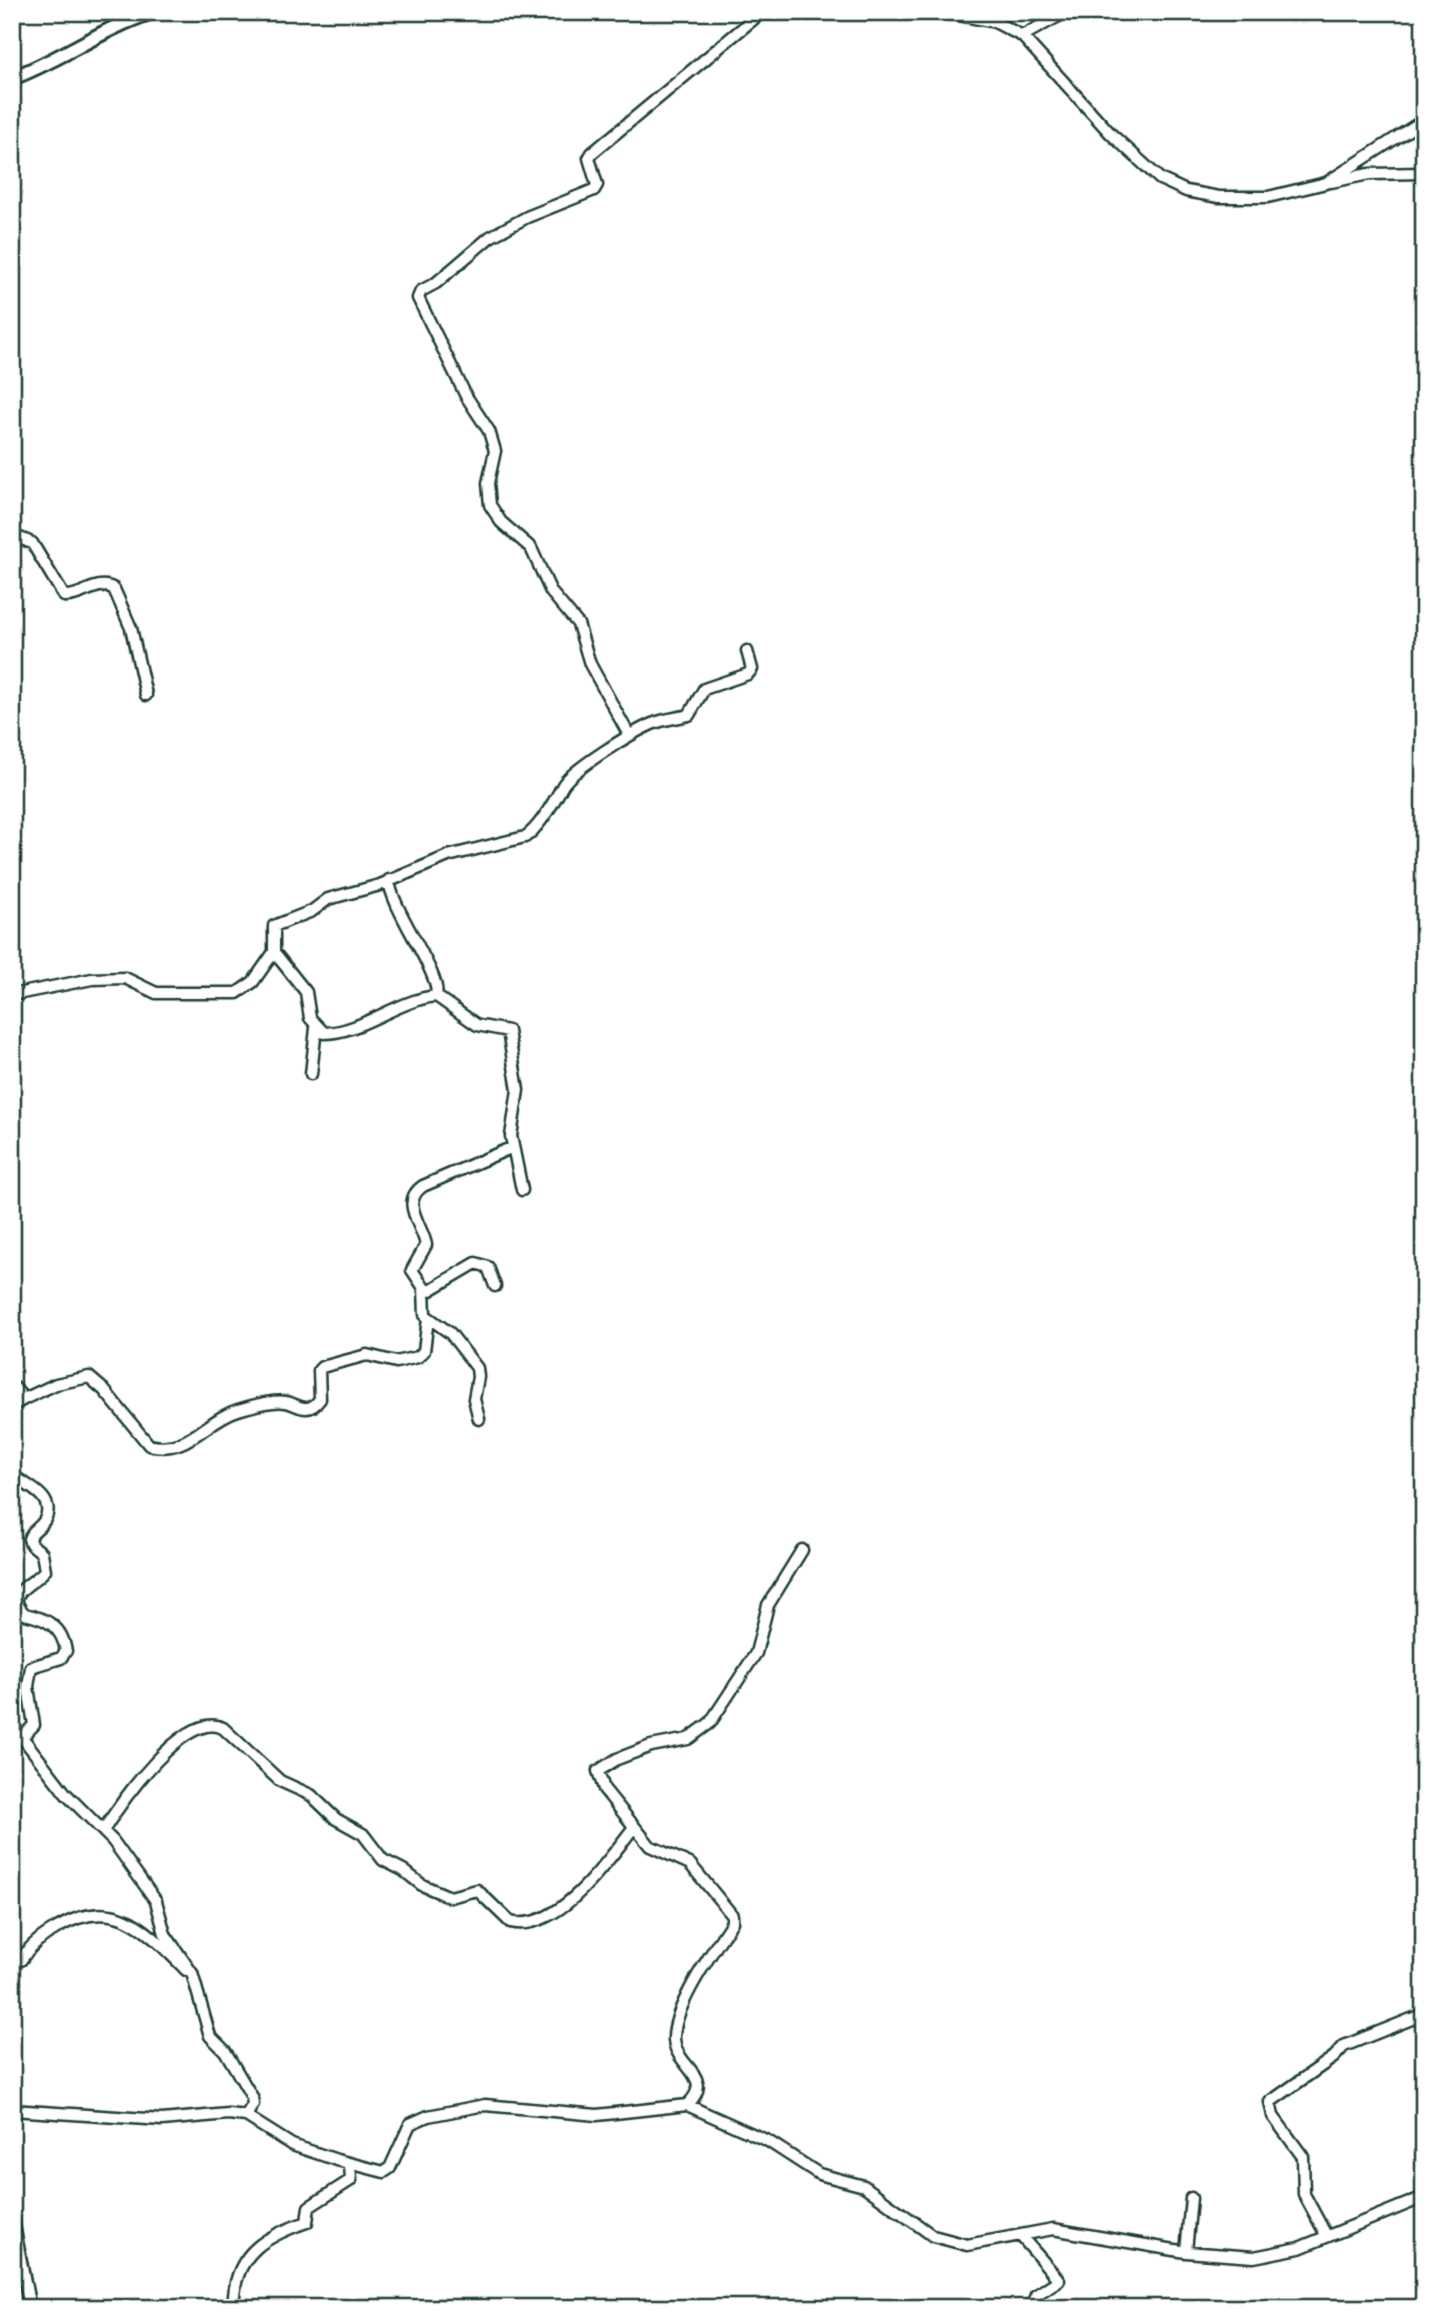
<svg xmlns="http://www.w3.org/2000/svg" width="1436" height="2320" viewBox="0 0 1436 2320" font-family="Kalam,sans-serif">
<rect width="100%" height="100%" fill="#fff"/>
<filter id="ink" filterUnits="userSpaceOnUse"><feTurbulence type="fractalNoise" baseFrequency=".0143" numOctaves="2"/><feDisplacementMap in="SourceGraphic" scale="14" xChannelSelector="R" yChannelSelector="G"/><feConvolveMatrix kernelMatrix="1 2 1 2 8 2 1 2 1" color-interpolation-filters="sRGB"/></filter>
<g filter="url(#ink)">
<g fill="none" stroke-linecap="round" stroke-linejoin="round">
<defs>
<path id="minor" d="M942 12 995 22 1022 36 1111 134 1160 179 1186 191 1219 197H1268L1326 183 1424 120
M1022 36 1066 12
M1331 182 1369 174 1424 173
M12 535 32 543 64 596C81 598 98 578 114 589L131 628 146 695
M629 735 590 664 578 624 551 592 531 548 501 522 490 505 488 483 495 451 489 431 466 396 418 298 421 291 436 283 490 237 527 217 594 190 597 185 589 158 592 153 762 12
M389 880C391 909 443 977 436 996
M12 995 92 979 125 978 156 993H237L253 982 274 952
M311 1074 316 1028
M522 1190 511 1136 518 1090 508 1031 477 1025 436 996C397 1000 361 1033 324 1033L310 1018 306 992 274 952V926L312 911 328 899 380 885 448 856 525 837C539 828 555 800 563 785 573 769 633 732 652 724 664 719 677 718 689 715L704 689 748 674 752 669 747 651
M425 1293 476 1263 488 1267 495 1286
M12 1385 24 1399 56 1384 89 1377 104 1390 149 1445C188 1455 205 1420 238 1410 251 1406 274 1400 286 1402 293 1403 300 1409 307 1408 313 1408 317 1403 320 1399L319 1370 322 1367 367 1355 396 1362 418 1357 424 1351 428 1318
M12 1406 24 1399
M479 1419 474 1399 478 1377 477 1368 450 1333 425 1315 424 1288 412 1270 426 1245C423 1226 399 1202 423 1186L513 1147
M12 1475C27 1486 58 1498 44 1521 39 1529 32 1530 29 1539L31 1544 42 1553 45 1570C36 1584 1 1592 25 1614 47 1619 62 1626 66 1651L61 1658 31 1667 28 1687 34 1725 22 1737 66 1794 113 1841 156 1901 165 1934 192 1973 210 2036 225 2051 252 2097 253 2104 246 2116
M12 1729 22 1737
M103 1831C120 1804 185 1709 223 1728L280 1781 311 1795 336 1819 363 1834 383 1860 403 1870 422 1885 450 1897 477 1890 510 1922C558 1934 609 1859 634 1827
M21 1960C30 1945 42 1936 57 1928 115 1893 147 1930 186 1970
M687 2105C717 2077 675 2067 674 2039 673 2006 714 1950 732 1922V1915L690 1864 650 1846 604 1789 598 1771 617 1759 651 1746 688 1739 710 1723 756 1653 768 1605 802 1550
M12 2110 162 2120 228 2114 246 2116 292 2145 337 2160 384 2172 390 2168 410 2124 428 2116 485 2105 597 2115 687 2105 768 2141 819 2174 864 2186 933 2236 967 2245 1053 2229 1186 2252 1254 2257 1299 2248 1424 2197
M12 2215 30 2308
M1020 2235 1059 2280 1036 2295 1031 2308
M1326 2235 1304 2194 1303 2157 1273 2116 1270 2102 1334 2057 1344 2046 1424 2014
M1186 2252 1191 2198
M234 2296C237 2251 269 2235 307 2222L309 2207 351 2180 350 2164"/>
<path id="tertiary" d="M12 78C61 60 102 28 153 12"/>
</defs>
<use href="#minor" stroke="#1f3d34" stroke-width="15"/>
<use href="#tertiary" stroke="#1f3d34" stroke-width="18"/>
<use href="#minor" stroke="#fff" stroke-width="10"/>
<use href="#tertiary" stroke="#fff" stroke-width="12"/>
</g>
</g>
<rect width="1436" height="2320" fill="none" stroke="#fff" stroke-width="42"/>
<rect x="21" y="21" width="1394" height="2278" fill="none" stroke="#1f3d34" stroke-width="2.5" filter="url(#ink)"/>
</svg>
